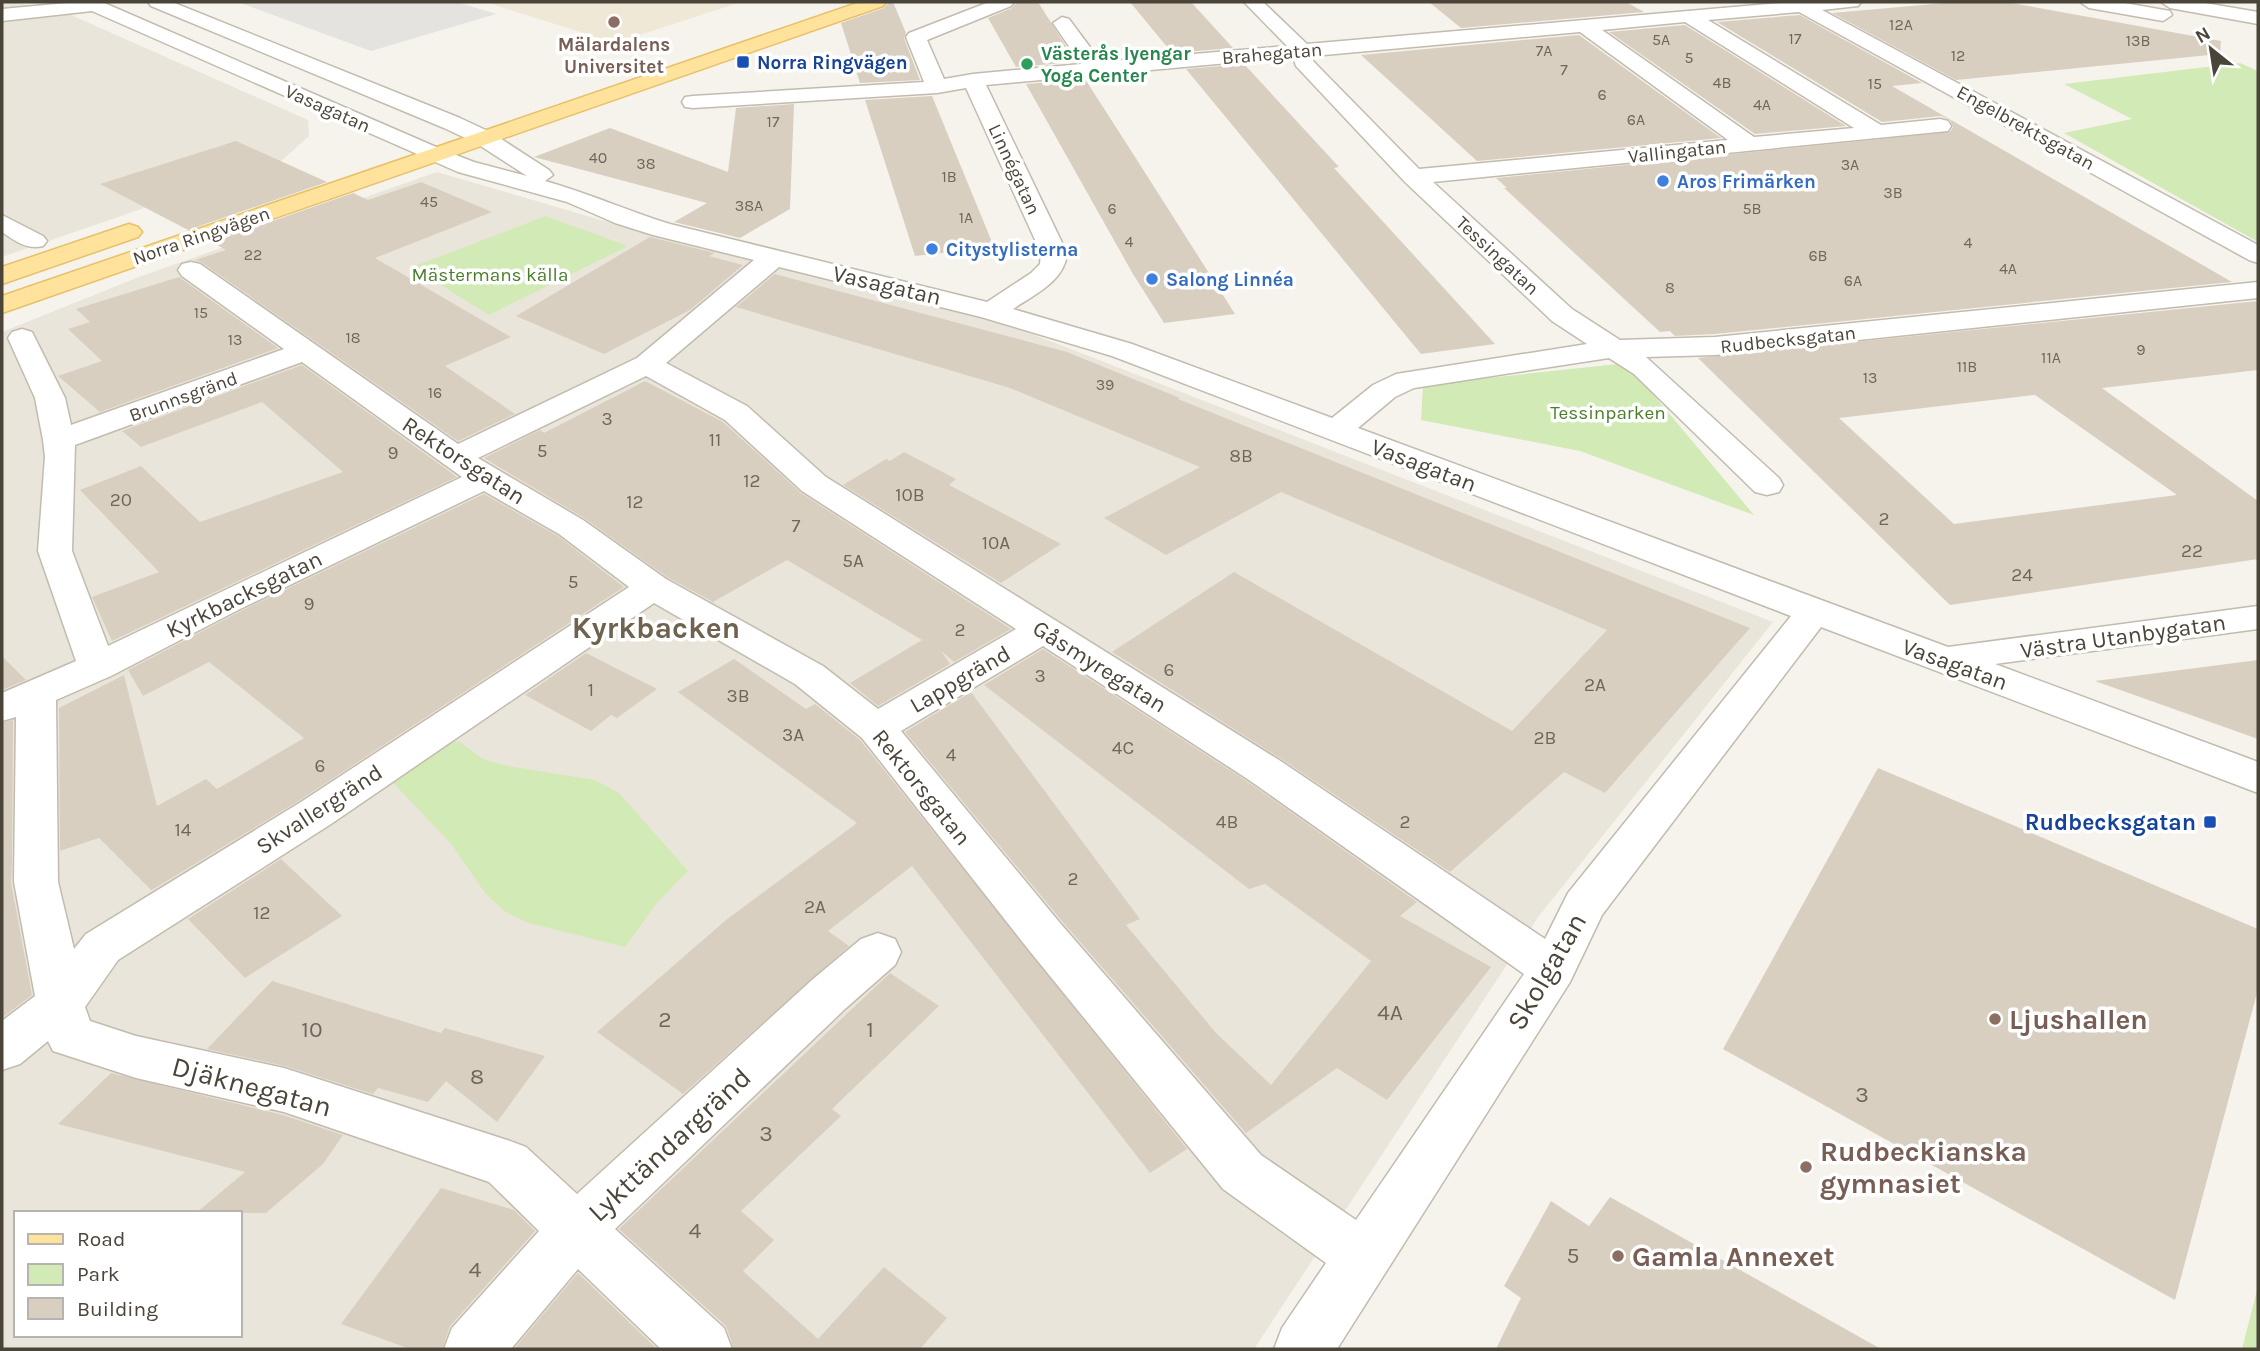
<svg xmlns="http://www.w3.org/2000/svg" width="2260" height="1351" viewBox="0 0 2260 1351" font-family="Karla,sans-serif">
<rect width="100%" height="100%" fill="#f6f3ec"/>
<path fill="#eae5da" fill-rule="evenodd" d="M2 2 53 7 308 120 309 136 281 161 2 257Z
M437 172 601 220 1014 327 1773 622 1539 916 1254 1349H2V332L139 277ZM16 1213H240V1335H16Z"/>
<path fill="#efe8d6" d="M485 2H741L615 43Z"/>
<path fill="#d2eab5" d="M2240 63 2258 71V242L2064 133 2132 119 2064 84Z
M546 216 628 246 489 315 412 267Z
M1627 363 1754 515 1580 451 1421 420 1423 385Z
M428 738 460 742 483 759 508 766 595 780 619 793 688 871 656 904 625 947 529 923 505 912 485 893 452 845 381 770Z
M2258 1286V1349H2242Z"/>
<path fill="#e5e3e0" d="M238 2H457L496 14 371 51Z"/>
<path fill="#d8cfc1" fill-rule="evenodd" d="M889 2H893L906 33 904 38 920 80 860 83 841 23 884 8Z
M1017 2H1038L1076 62 1016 67 988 18 1012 8Z
M1130 2H1191L1233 48 1172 53Z
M1429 2H1626L1644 12 1461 28Z
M1956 2H2006L2221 41 2220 54 1956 80 1832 13Z
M1800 15 1922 83 1892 86 2232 282 1715 334 1675 336 1670 331 1660 332 1504 188H1507L1496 178 1950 132 1953 127 1950 120 1941 116 1882 122 1717 22Z
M1685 25 1846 126 1755 134 1609 32Z
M1579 35 1721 138 1477 161 1361 55Z
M1244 64 1339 167 1334 168 1495 344 1421 354 1186 69Z
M1085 79 1137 160 1235 314 1164 323 1133 274 1026 84Z
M932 96 994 247 915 256 865 100Z
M794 104 790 209 740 238 674 222 707 203 534 157 610 128 728 172 736 108Z
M236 141 327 182 188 230 100 184Z
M421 182 492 212 375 258 511 337 445 366 515 414 458 441 201 262 195 260 226 250 212 242 353 193 368 200Z
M650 237 715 253 709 256 743 265 690 310 604 354 516 316Z
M775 274 1067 352 1180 398 1178 399 1750 628 1605 793 1564 772 1450 872 1280 758 1112 652 1234 572 1512 731 1607 630 1281 492 1166 555 1104 518 1200 467 1010 388 736 307Z
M179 277 278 348 100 412 58 376 102 361 68 329 90 322 76 309Z
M2258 301V370L2102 388 2258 501V559L1950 605 1698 358ZM2035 395 2177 495 1954 524 1839 418Z
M302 365 457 477 112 641 92 597 159 572 80 490 141 466 200 522 343 472 262 402 141 447 122 431Z
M645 381 723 422 801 493 1011 629 954 662 941 651 950 664 878 706 850 683 922 640 787 560 713 602 667 577 584 518 484 458 540 430 544 433Z
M904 452 956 479 949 485 1061 544 1001 583 843 485 886 459 890 461Z
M484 494 558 536 624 587 300 800 157 887 151 890 99 838 60 851 59 708 124 675 157 806 206 779 217 789 304 738 209 662 143 696 128 670 241 611Z
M1043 649 1248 782 1417 902 1400 916 1491 967 1387 1100 1337 1068 1246 1133 1062 921 905 732 971 692 1140 919 1126 925 1216 1033 1271 1085 1371 961 1265 884 1249 889 984 685Z
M586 653 657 689 617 718 611 715 591 731 525 695Z
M2 656 26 680 2 690Z
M734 659 806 709 815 704 860 740 1187 1149 1150 1173 912 866 828 931 849 946 683 1094 597 1032 726 920 857 823 678 692Z
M2258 660V739L2095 681Z
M13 720 12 867 9 868H12L11 882 32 995 2 1018V723Z
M1878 768 2258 929V989L2175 1300 1723 1049Z
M281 859 342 916 245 978 188 919Z
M890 973 939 1006 832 1109 841 1116 741 1211 774 1240 743 1271 818 1339 884 1267 947 1318 920 1349H734L726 1326 619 1229Z
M272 981 441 1033 445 1028 545 1056 497 1122 446 1081 428 1102 378 1088 373 1094 285 1066 207 1049Z
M111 1073 283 1115 343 1135 323 1164 266 1213H196L245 1172 58 1124Z
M441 1188 514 1210 535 1231 450 1326 442 1349H410L341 1324Z
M1610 1197 1881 1349H1496L1521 1298 1504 1286 1551 1201 1589 1226Z
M578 1273 657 1349H514Z"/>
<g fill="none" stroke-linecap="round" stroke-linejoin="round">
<defs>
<path id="minor" d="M78 2H102L443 150 474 162 527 176 476 143 444 128 151 6 148 2H172L460 118 492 133 549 170 553 175 545 181C588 193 628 211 670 224L987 302 1031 273 1040 264 1041 253 966 88 937 93 693 108 685 107 682 102 685 97 693 96 924 82 906 37 909 33 989 2H1014L1011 6 927 40 944 79 973 74 1081 64 1053 23 1062 17 1069 19 1101 62 1287 46 1244 2H1263L1307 44 1792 2H1861L1858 6 1822 10 2258 245V263L2249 260 1799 12 1708 20 1881 125 1940 119 1948 121 1951 126 1948 131 1433 182 1572 309 1620 340 1715 337 2258 282V298L1715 355 1646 357 1779 478 1783 485 1779 492 1767 495 1755 492 1634 374 1609 358 1414 388 1395 397 1358 428 1948 647 2258 606V629L1995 664 2258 762V793L1821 627 1602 915 1570 982 1337 1349H1274L1282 1328 1326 1263 1223 1189 1028 949 862 738 795 684 654 603 331 824 118 960 85 1007 90 1021 136 1036 284 1068 507 1140 526 1147 577 1194 812 980 861 939 878 933 895 939 901 952 895 965 846 1008 615 1229 724 1328 732 1349H661L578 1269 511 1349H444L452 1328 539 1231 489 1182 284 1112 136 1078 53 1051 48 1041 20 1064 2 1070V1021L35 996 14 882 16 717 2 721V693L76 661 38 551 45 457 43 440 35 398 8 338 12 332 22 329 32 332 65 398 71 425 284 349 182 276 178 270 182 264 191 262 200 264 458 444 637 358 754 260 653 235 615 223 567 202 458 172 92 11 2 21V9ZM1685 22 1854 128 1754 137 1602 30ZM1580 32 1728 140 1419 169 1313 61V56ZM1293 57 1296 66 1405 182 1552 321 1587 344 1396 374 1373 385 1332 418 1132 344 1013 309C1035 294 1065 281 1067 253L986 85ZM779 267 981 317 1112 356 1791 616 1568 893 1545 939 1279 760 826 477 747 406 666 363ZM302 362 462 477 108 646 72 551 75 445ZM646 376 725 420 802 491 1016 629 878 709 823 666 666 579 583 520 478 458ZM484 491 559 534 629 587 301 802 86 934 74 949 58 882 56 700 111 676 240 609ZM1043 646 1249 780 1524 974 1356 1220 1261 1155 1060 923 901 731Z
M2080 2H2119L2170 11 2172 15 2163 21 2089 8Z
M2161 2H2199L2258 12V24L2170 8Z
M2 215 43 236 47 241 43 246C27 250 15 241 2 232Z"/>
<path id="major" d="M860 2H886L883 6 2 313V296Z
M129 224 138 227 142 232 138 237 2 284V267Z"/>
</defs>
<use href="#minor" stroke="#c2bbae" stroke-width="3"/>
<use href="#major" stroke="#e6c16a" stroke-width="3"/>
<use href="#minor" fill="#fff" fill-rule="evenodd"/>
<use href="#major" fill="#ffe39c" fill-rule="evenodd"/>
</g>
<g fill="#8d6e63" stroke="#fff" stroke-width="2.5">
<circle cx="614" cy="22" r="7"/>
<circle cx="1995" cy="1019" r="7"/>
<circle cx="1806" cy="1167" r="7"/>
<circle cx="1618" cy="1256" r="7"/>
</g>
<g fill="#1a4fb4" stroke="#fff" stroke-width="2.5">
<rect x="736" y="55" width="14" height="14" rx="3.5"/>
<rect x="2203" y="815" width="14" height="14" rx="3.5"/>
</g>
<circle fill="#2e9e5b" stroke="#fff" stroke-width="2.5" cx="1027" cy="64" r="7"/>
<g fill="#3f7fe0" stroke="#fff" stroke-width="2.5">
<circle cx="1663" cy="181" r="7"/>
<circle cx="932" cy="249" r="7"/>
<circle cx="1152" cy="279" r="7"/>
</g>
<g text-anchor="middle" stroke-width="7" stroke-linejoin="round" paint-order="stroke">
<g font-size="16" fill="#6e675b">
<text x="1901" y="30">12A</text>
<text x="1795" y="44">17</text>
<text x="1661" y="45">5A</text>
<text x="2138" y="46">13B</text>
<text x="1544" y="56">7A</text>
<text x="1958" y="61">12</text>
<text x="1689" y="63">5</text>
<text x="1564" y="75">7</text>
<text x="1722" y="88">4B</text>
<text x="1875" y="89">15</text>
<text x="1602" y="100">6</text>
<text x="1762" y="110">4A</text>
<text x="1636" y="125">6A</text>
<text x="773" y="127">17</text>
<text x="598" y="163">40</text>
<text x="646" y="169">38</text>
<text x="1850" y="170">3A</text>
<text x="949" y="182">1B</text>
<text x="1893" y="198">3B</text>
<text x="429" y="207">45</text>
<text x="749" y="211">38A</text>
<text x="1112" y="214">6</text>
<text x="1752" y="214">5B</text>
<text x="966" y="223">1A</text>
<text x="1129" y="247">4</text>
<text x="1968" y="248">4</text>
<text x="253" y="260">22</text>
<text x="1818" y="261">6B</text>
<text x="2008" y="274">4A</text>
<text x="1853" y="286">6A</text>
<text x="1670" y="293">8</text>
<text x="201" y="318">15</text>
<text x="353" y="343">18</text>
<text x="235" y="345">13</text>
<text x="2141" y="355">9</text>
<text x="2051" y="363">11A</text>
<text x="1967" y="372">11B</text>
<text x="1870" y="383">13</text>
<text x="1105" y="390">39</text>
<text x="435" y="398">16</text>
</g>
<g font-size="19" font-weight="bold" fill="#785e54" stroke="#fff">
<text x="614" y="51">Mälardalens<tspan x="614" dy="22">Universitet</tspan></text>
</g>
<g font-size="19" font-weight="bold" fill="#27864d" stroke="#fff" text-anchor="start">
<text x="1041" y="60">Västerås Iyengar<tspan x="1041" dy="22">Yoga Center</tspan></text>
</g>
<g font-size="19" fill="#4b4439" stroke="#fff">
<text transform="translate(1272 53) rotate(-5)" y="7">Brahegatan</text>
<text transform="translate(328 108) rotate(24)" y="7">Vasagatan</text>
<text transform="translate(2026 127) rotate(29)" y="7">Engelbrektsgatan</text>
<text transform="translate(1677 151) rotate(-6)" y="7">Vallingatan</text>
<text transform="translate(1015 169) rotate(65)" y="7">Linnégatan</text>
<text transform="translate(201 235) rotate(-19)" y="7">Norra Ringvägen</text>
<text transform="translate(1498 255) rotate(43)" y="7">Tessingatan</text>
<text transform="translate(1788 339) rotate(-6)" y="7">Rudbecksgatan</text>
<text transform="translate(183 396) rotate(-20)" y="7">Brunnsgränd</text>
</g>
<g font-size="19" font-weight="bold" fill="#164399" stroke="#fff" text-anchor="start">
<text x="757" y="69">Norra Ringvägen</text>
</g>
<g font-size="19" font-weight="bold" fill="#366cbe" stroke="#fff" text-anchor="start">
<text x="1677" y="188">Aros Frimärken</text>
<text x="946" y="256">Citystylisterna</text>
<text x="1166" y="286">Salong Linnéa</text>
</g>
<g font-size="19" fill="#4a7f2a" stroke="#fff">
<text x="490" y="281">Mästermans källa</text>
<text x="1608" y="419">Tessinparken</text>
</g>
<g font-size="19" fill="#6e675b">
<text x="607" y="425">3</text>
<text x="715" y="446">11</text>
<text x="542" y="457">5</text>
<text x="393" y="459">9</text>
<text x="1241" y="462">8B</text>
<text x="752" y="487">12</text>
<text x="910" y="501">10B</text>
<text x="121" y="506">20</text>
<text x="635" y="508">12</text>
<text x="1884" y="525">2</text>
<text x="796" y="532">7</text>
<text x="996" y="549">10A</text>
<text x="2192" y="557">22</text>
<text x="853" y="567">5A</text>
<text x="2022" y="581">24</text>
<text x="573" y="588">5</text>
<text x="309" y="610">9</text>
<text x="960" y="636">2</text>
<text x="1169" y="676">6</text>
<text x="1040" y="682">3</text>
<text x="1595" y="691">2A</text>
<text x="591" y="696">1</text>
<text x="738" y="702">3B</text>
<text x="793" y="741">3A</text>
<text x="1545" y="744">2B</text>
<text x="1123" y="754">4C</text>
<text x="951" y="761">4</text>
<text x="320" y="772">6</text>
<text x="1227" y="828">4B</text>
<text x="1405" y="828">2</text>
<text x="183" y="836">14</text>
<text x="1073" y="885">2</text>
<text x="815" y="913">2A</text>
<text x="262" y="919">12</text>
</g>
<g font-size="23" fill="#4b4439" stroke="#fff">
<text transform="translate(887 285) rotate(13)" y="8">Vasagatan</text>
<text transform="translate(464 460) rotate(33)" y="8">Rektorsgatan</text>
<text transform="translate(1424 465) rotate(21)" y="8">Vasagatan</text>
<text transform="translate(244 594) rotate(-26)" y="8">Kyrkbacksgatan</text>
<text transform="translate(2123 636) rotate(-8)" y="8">Västra Utanbygatan</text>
<text transform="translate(1955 664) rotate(20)" y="8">Vasagatan</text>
<text transform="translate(1100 666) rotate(32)" y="8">Gåsmyregatan</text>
<text transform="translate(960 679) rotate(-30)" y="8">Lappgränd</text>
<text transform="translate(922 787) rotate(51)" y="8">Rektorsgatan</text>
<text transform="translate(319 809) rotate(-33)" y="8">Skvallergränd</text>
</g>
<g font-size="23" font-weight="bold" fill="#164399" stroke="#fff" text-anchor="end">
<text x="2196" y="830">Rudbecksgatan</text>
</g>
<g font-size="23" fill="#6e675b">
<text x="1390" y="1020">4A</text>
<text x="665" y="1027">2</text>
<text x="312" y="1037">10</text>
<text x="870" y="1037">1</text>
<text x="477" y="1084">8</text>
<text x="1862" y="1102">3</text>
<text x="766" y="1141">3</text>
<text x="695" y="1238">4</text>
<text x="1573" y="1263">5</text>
<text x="475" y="1277">4</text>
</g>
<g font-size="28" fill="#4b4439" stroke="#fff">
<text transform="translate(1546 971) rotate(-60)" y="10">Skolgatan</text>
<text transform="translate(252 1086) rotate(15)" y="10">Djäknegatan</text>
<text transform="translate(669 1144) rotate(-43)" y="10">Lykttändargränd</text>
</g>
<g font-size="28" font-weight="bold" fill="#785e54" stroke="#fff" text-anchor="start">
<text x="2009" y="1029">Ljushallen</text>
<text x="1820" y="1161">Rudbeckianska<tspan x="1820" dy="32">gymnasiet</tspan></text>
<text x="1632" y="1266">Gamla Annexet</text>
</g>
<g font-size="30" font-weight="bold" fill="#6e6250" stroke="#fff">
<text x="656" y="638">Kyrkbacken</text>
</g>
</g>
<rect width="2260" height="1351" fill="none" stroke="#4b4439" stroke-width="7"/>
<rect x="14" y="1211" width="228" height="126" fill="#ffffff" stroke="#b7b4b0" stroke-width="2"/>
<rect x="28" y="1234" width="35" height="10" fill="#ffe39c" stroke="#b7b4b0" stroke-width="2"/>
<text x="77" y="1246" font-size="21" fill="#4b4439">Road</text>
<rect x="28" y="1264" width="35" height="21" fill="#d2eab5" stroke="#b7b4b0" stroke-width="2"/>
<text x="77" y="1281" font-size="21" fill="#4b4439">Park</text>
<rect x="28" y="1298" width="35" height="21" fill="#d8cfc1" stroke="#b7b4b0" stroke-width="2"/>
<text x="77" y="1316" font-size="21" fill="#4b4439">Building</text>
<g transform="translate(2211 49) rotate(330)" stroke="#ffffff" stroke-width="5" paint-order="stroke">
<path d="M0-5L12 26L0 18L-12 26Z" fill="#4b4439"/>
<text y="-10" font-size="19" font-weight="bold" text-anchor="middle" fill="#4b4439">N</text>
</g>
</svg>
